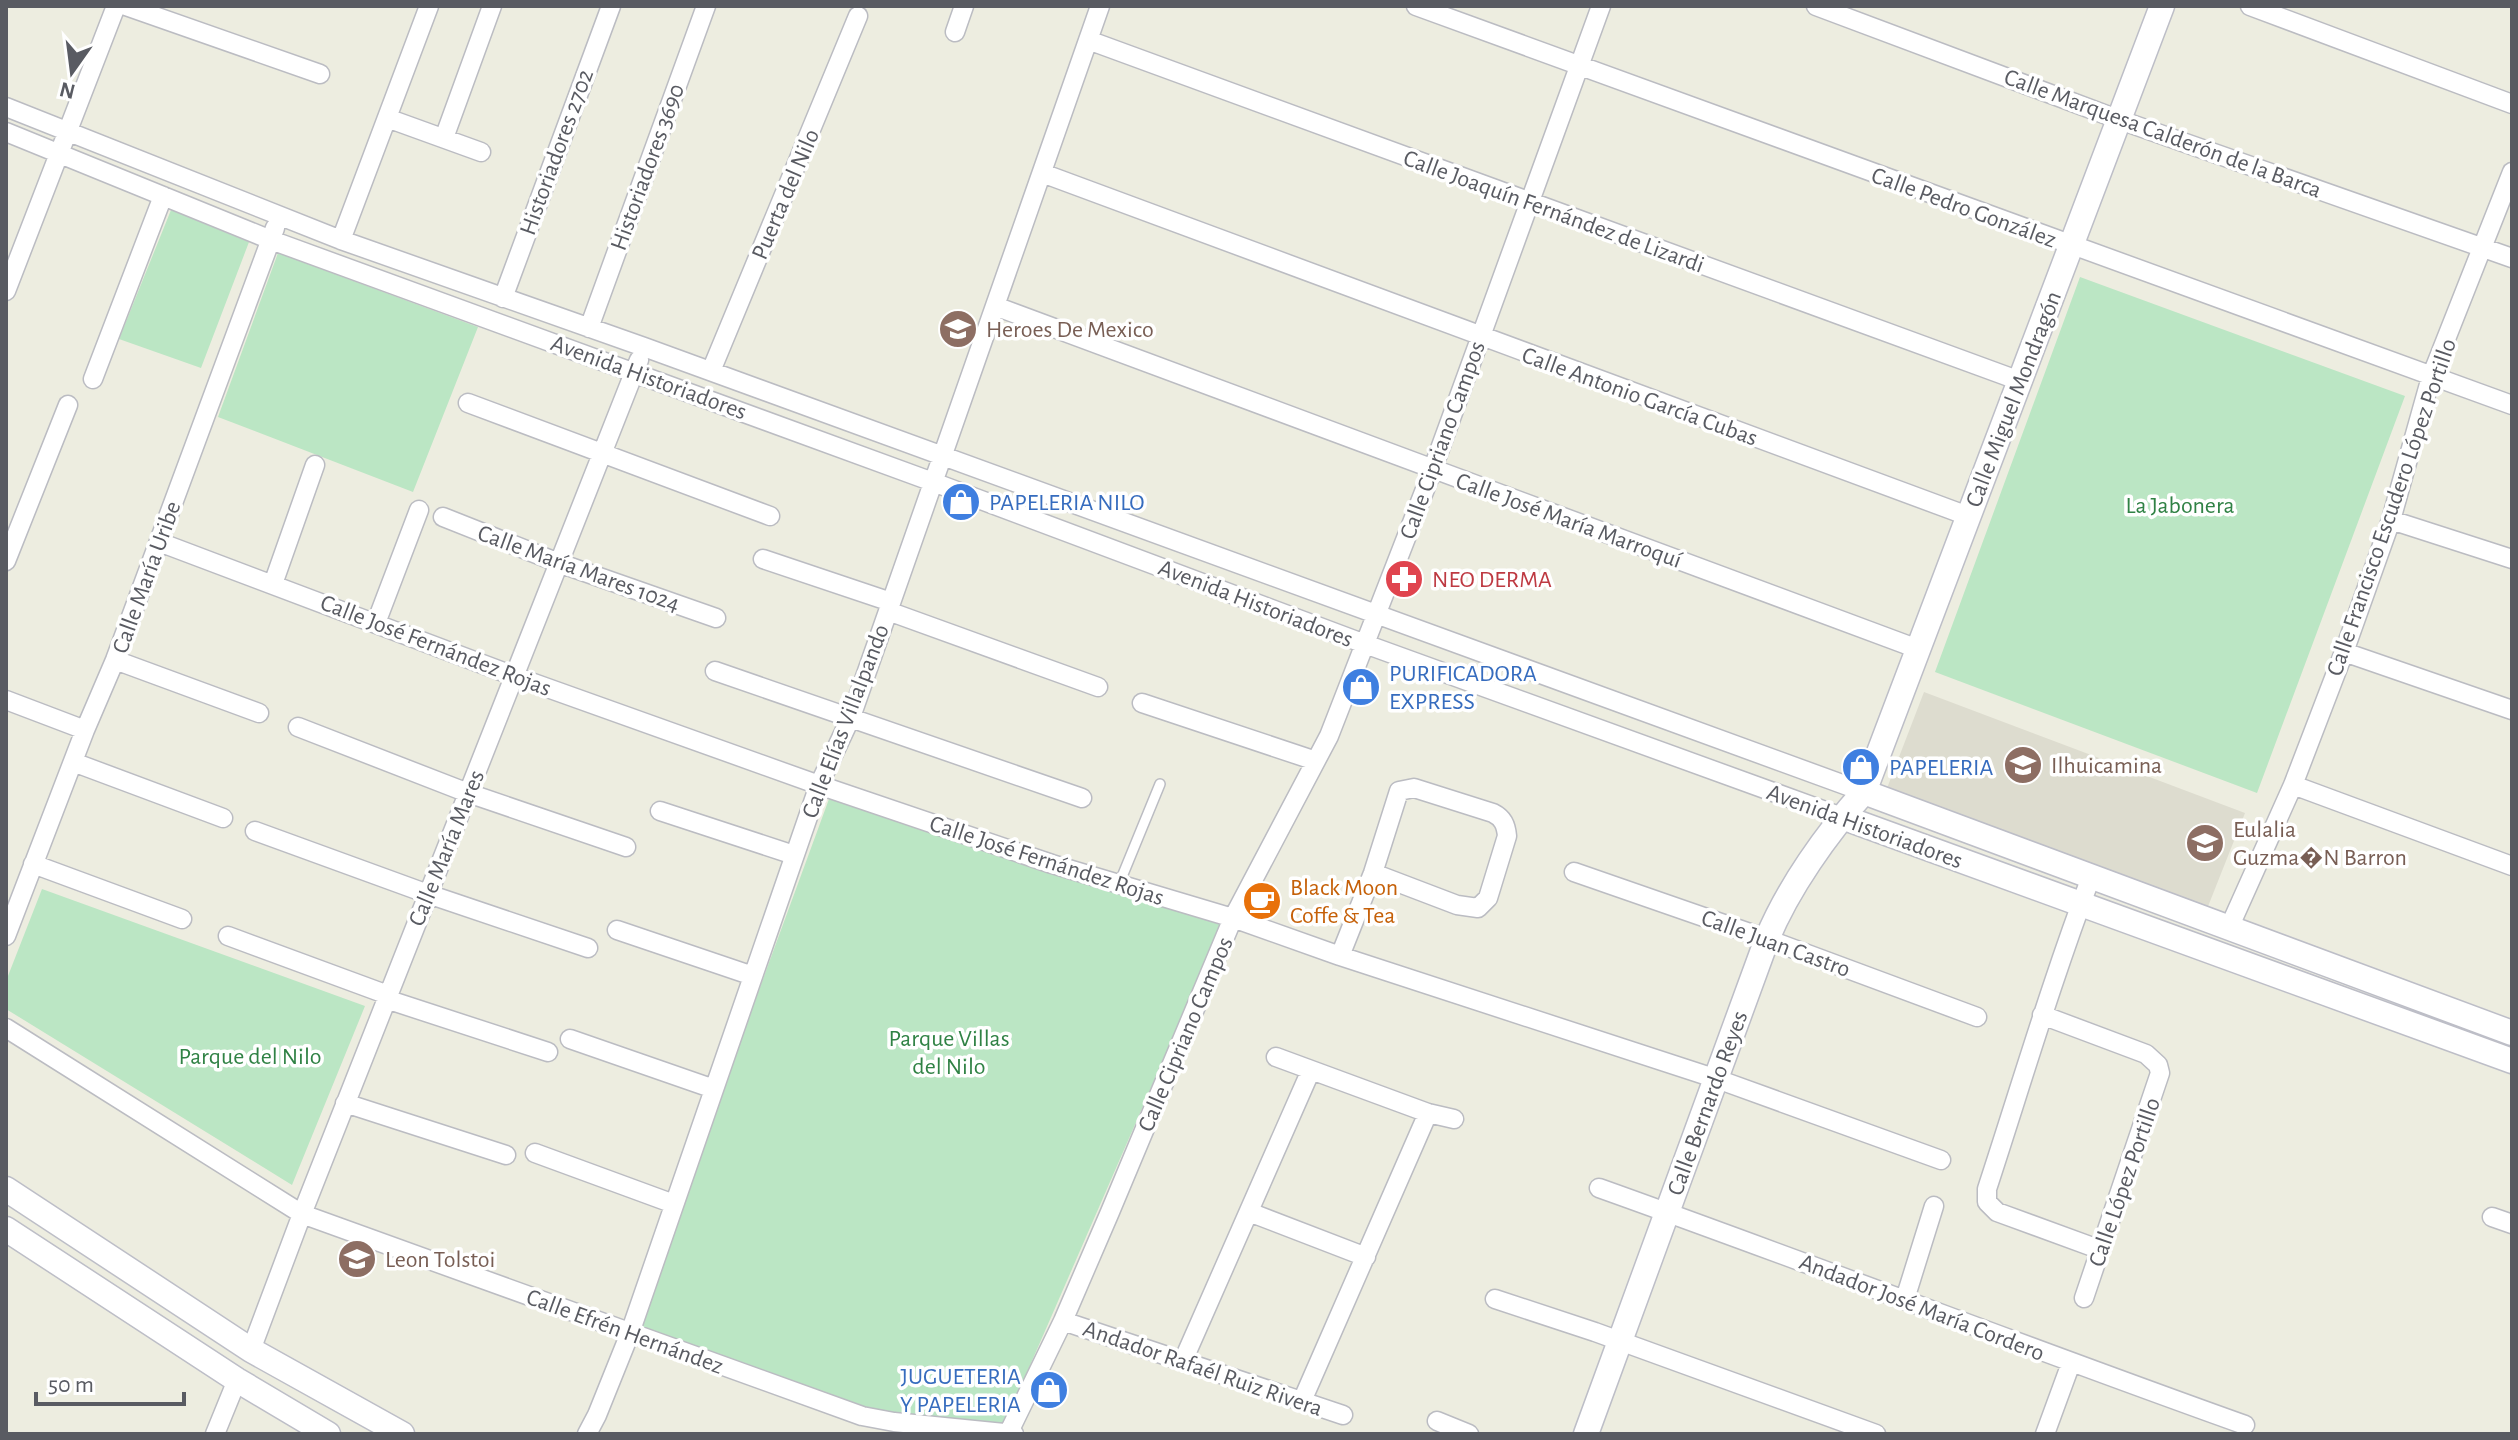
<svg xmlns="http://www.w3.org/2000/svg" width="2518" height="1440" viewBox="0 0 2518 1440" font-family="'Alegreya Sans',sans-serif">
<rect width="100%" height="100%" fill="#edede0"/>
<path fill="#dddccf" d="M1924 692 2245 813 2205 914 1884 796Z"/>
<path fill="#bbe6c4" d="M171 210 249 242 201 368 119 339Z
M278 253 478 327 413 492 218 417Z
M2080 277 2405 396 2257 793 1935 672Z
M829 799 1055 874 1222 925 1004 1425 881 1418 634 1331Z
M42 889 365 1006 292 1185 6 1009V981Z"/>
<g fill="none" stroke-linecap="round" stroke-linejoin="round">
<defs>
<path id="lane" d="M1119 884 1160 784"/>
<path id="street" d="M126 6 320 74
M1416 6 2512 405
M1816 6 2120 120 2512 258
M2250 6 2512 104
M955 32 964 6
M1088 40 2020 381
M6 107 341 240 644 347 1864 792
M387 118 481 152
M6 132 271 240 933 482 1365 644 1842 817
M444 138 492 6
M1042 173 1968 516
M341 240 429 6
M6 291 116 6
M503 298 611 6
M995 306 1918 649
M589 328 706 6
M711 371 858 16
M93 379 163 196
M468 403 770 516
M443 517 559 563 716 618
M2391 520 2512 559
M159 542 514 676 819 785 1052 864 1233 918 1340 956 1717 1079 1941 1160
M763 559 891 602
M6 561 68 405
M273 584 315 465
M888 611 1098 687
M376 623 419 510
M2344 652 2512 710
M115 660 259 713
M715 671 1082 798
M6 700 85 730
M1142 703 1316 761
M298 727 468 793 626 847
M73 762 223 818
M2293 785 2512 866
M660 811 794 855
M255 831 428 894 588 948
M33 864 182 919
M1574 872 1767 939 1977 1017
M2091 877C2052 980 2021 1085 1987 1189V1202L1997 1212 2101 1250
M2229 928 2293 785 2344 652 2391 520 2431 377 2512 172
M617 930 753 976
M6 936 85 730 115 660 275 228
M228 936 388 995
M1340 956 1373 873 1399 791 1414 788 1493 813C1503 818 1506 825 1507 836L1488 898 1478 908 1457 905 1373 873
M386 999 548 1052
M2042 1015 2146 1054 2158 1065 2160 1073 2084 1298
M6 1028 302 1214 862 1416 894 1422 1014 1434
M570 1039 714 1089
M1276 1057 1428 1113 1454 1119
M345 1103 506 1155
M535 1153 674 1204
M1599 1188C1815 1265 2029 1348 2245 1425
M1249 1212 1366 1257
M2492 1217 2512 1224
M1495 1299 1595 1332 1876 1434
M1905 1299 1934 1206
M1063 1321 1343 1415
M251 1350 302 1214 639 360
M1183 1361 1311 1070
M1302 1401 1428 1113
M1437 1421 1469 1434
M215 1434 237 1380
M587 1434 597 1415 630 1333 819 785 851 717 1100 6
M1008 1434 1063 1321 1110 1212 1233 918 1329 736 1429 479 1601 6
M2045 1434 2071 1363"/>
<path id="secondary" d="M1864 792 2512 1033
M1842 817 2512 1061
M6 1189 251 1350 402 1434
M6 1229 237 1380 328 1434
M1586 1434 1767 939C1788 888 1827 833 1864 792L2162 6"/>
</defs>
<use href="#lane" stroke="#bbbcc2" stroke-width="12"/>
<use href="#street" stroke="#bbbcc2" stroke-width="21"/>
<use href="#secondary" stroke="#bdbec7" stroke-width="27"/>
<use href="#lane" stroke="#fff" stroke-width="9"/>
<use href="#street" stroke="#fff" stroke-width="18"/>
<use href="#secondary" stroke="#fff" stroke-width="24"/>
</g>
<defs>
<symbol id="school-disc" viewBox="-11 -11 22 22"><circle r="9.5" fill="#8d6e63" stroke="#fff"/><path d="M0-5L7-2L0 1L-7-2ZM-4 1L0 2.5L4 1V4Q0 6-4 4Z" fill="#fff"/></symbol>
<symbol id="shop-disc" viewBox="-11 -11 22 22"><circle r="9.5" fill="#3f7fe0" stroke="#fff"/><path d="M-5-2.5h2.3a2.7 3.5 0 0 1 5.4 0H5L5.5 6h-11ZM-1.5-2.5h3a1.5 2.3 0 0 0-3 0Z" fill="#fff"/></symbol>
<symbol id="pharmacy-disc" viewBox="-11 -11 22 22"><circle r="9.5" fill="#e0444e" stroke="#fff"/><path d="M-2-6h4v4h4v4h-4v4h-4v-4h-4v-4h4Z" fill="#fff"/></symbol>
<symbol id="cafe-disc" viewBox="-11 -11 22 22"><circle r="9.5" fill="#e8710a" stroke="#fff"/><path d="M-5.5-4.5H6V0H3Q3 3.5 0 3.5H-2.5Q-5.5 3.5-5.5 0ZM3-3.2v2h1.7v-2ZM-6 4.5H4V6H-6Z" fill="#fff"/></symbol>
</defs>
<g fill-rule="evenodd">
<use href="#school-disc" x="936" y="307" width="44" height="44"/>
<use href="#shop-disc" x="939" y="480" width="44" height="44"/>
<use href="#pharmacy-disc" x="1382" y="557" width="44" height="44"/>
<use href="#shop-disc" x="1339" y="665" width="44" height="44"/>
<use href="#school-disc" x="2001" y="743" width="44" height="44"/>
<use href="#shop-disc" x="1839" y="745" width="44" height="44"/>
<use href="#school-disc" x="2183" y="821" width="44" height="44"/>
<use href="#cafe-disc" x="1240" y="879" width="44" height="44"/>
<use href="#school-disc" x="335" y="1237" width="44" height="44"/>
<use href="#shop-disc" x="1027" y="1368" width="44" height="44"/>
</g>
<g text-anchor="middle" stroke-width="7" stroke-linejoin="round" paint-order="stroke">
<g font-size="24" fill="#595b62" stroke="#fff">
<text transform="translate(2163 133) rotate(20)" y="8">Calle Marquesa Calderón de la Barca</text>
<text transform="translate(556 152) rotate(-70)" y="8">Historiadores 2702</text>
<text transform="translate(647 167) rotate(-70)" y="8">Historiadores 3690</text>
<text transform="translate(785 194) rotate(-67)" y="8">Puerta del Nilo</text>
<text transform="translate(1964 207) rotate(20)" y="8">Calle Pedro González</text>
<text transform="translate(1554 211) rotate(20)" y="8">Calle Joaquín Fernández de Lizardi</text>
<text transform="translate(649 377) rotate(20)" y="8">Avenida Historiadores</text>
<text transform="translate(1640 396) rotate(20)" y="8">Calle Antonio García Cubas</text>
<text transform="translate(2013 399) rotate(-69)" y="8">Calle Miguel Mondragón</text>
<text transform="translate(1442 440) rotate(-70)" y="8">Calle Cipriano Campos</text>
<text transform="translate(2391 507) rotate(-71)" y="8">Calle Francisco Escudero López Portillo</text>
<text transform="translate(1569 520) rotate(20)" y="8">Calle José María Marroquí</text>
<text transform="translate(579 568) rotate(20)" y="8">Calle María Mares 1024</text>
<text transform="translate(146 577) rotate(-70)" y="8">Calle María Uribe</text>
<text transform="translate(1256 603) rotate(21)" y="8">Avenida Historiadores</text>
<text transform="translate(436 645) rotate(21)" y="8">Calle José Fernández Rojas</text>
<text transform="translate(845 721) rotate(-69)" y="8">Calle Elías Villalpando</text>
<text transform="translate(1865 826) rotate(20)" y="8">Avenida Historiadores</text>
<text transform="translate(446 848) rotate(-68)" y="8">Calle María Mares</text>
<text transform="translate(1047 860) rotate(18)" y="8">Calle José Fernández Rojas</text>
<text transform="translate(1776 943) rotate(20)" y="8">Calle Juan Castro</text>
<text transform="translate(1185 1034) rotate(-67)" y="8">Calle Cipriano Campos</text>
<text transform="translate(1707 1103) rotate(-70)" y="8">Calle Bernardo Reyes</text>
<text transform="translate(2124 1182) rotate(-71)" y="8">Calle López Portillo</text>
<text transform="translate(1922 1307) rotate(21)" y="8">Andador José María Cordero</text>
<text transform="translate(625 1331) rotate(20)" y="8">Calle Efrén Hernández</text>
<text transform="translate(1203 1368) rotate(19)" y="8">Andador Rafaél Ruiz Rivera</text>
</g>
<g font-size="24" fill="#785e54" stroke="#fff" text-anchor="start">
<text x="986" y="337">Heroes De Mexico</text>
<text x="2051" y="773">Ilhuicamina</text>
<text x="2233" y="837">Eulalia<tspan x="2233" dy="28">Guzma�N Barron</tspan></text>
<text x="385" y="1267">Leon Tolstoi</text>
</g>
<g font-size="24" fill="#366cbe" stroke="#fff" text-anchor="start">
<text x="989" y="510">PAPELERIA NILO</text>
<text x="1389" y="681">PURIFICADORA<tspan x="1389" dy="28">EXPRESS</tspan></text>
<text x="1889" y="775">PAPELERIA</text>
<text x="1021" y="1384" text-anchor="end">JUGUETERIA<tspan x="1021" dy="28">Y PAPELERIA</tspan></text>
</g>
<g font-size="24" fill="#308245" stroke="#fff">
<text x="2180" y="513">La Jabonera</text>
<text x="949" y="1046">Parque Villas<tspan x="949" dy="28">del Nilo</tspan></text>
<text x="250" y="1064">Parque del Nilo</text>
</g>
<g font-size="24" fill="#be3a42" stroke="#fff" text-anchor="start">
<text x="1432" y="587">NEO DERMA</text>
</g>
<g font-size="24" fill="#c56008" stroke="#fff" text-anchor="start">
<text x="1290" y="895">Black Moon<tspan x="1290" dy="28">Coffe &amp; Tea</tspan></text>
</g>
</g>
<rect width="2518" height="1440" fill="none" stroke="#595b62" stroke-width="16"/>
<g transform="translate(72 72) rotate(194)" stroke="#ffffff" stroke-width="6" paint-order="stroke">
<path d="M0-6L14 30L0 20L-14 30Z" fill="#595b62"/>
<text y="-12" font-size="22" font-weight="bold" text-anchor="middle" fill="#595b62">N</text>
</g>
<path d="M36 1392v12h148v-12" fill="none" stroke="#595b62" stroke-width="4"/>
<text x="48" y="1392" font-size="24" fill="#595b62" stroke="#ffffff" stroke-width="6" paint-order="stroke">50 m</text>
</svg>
